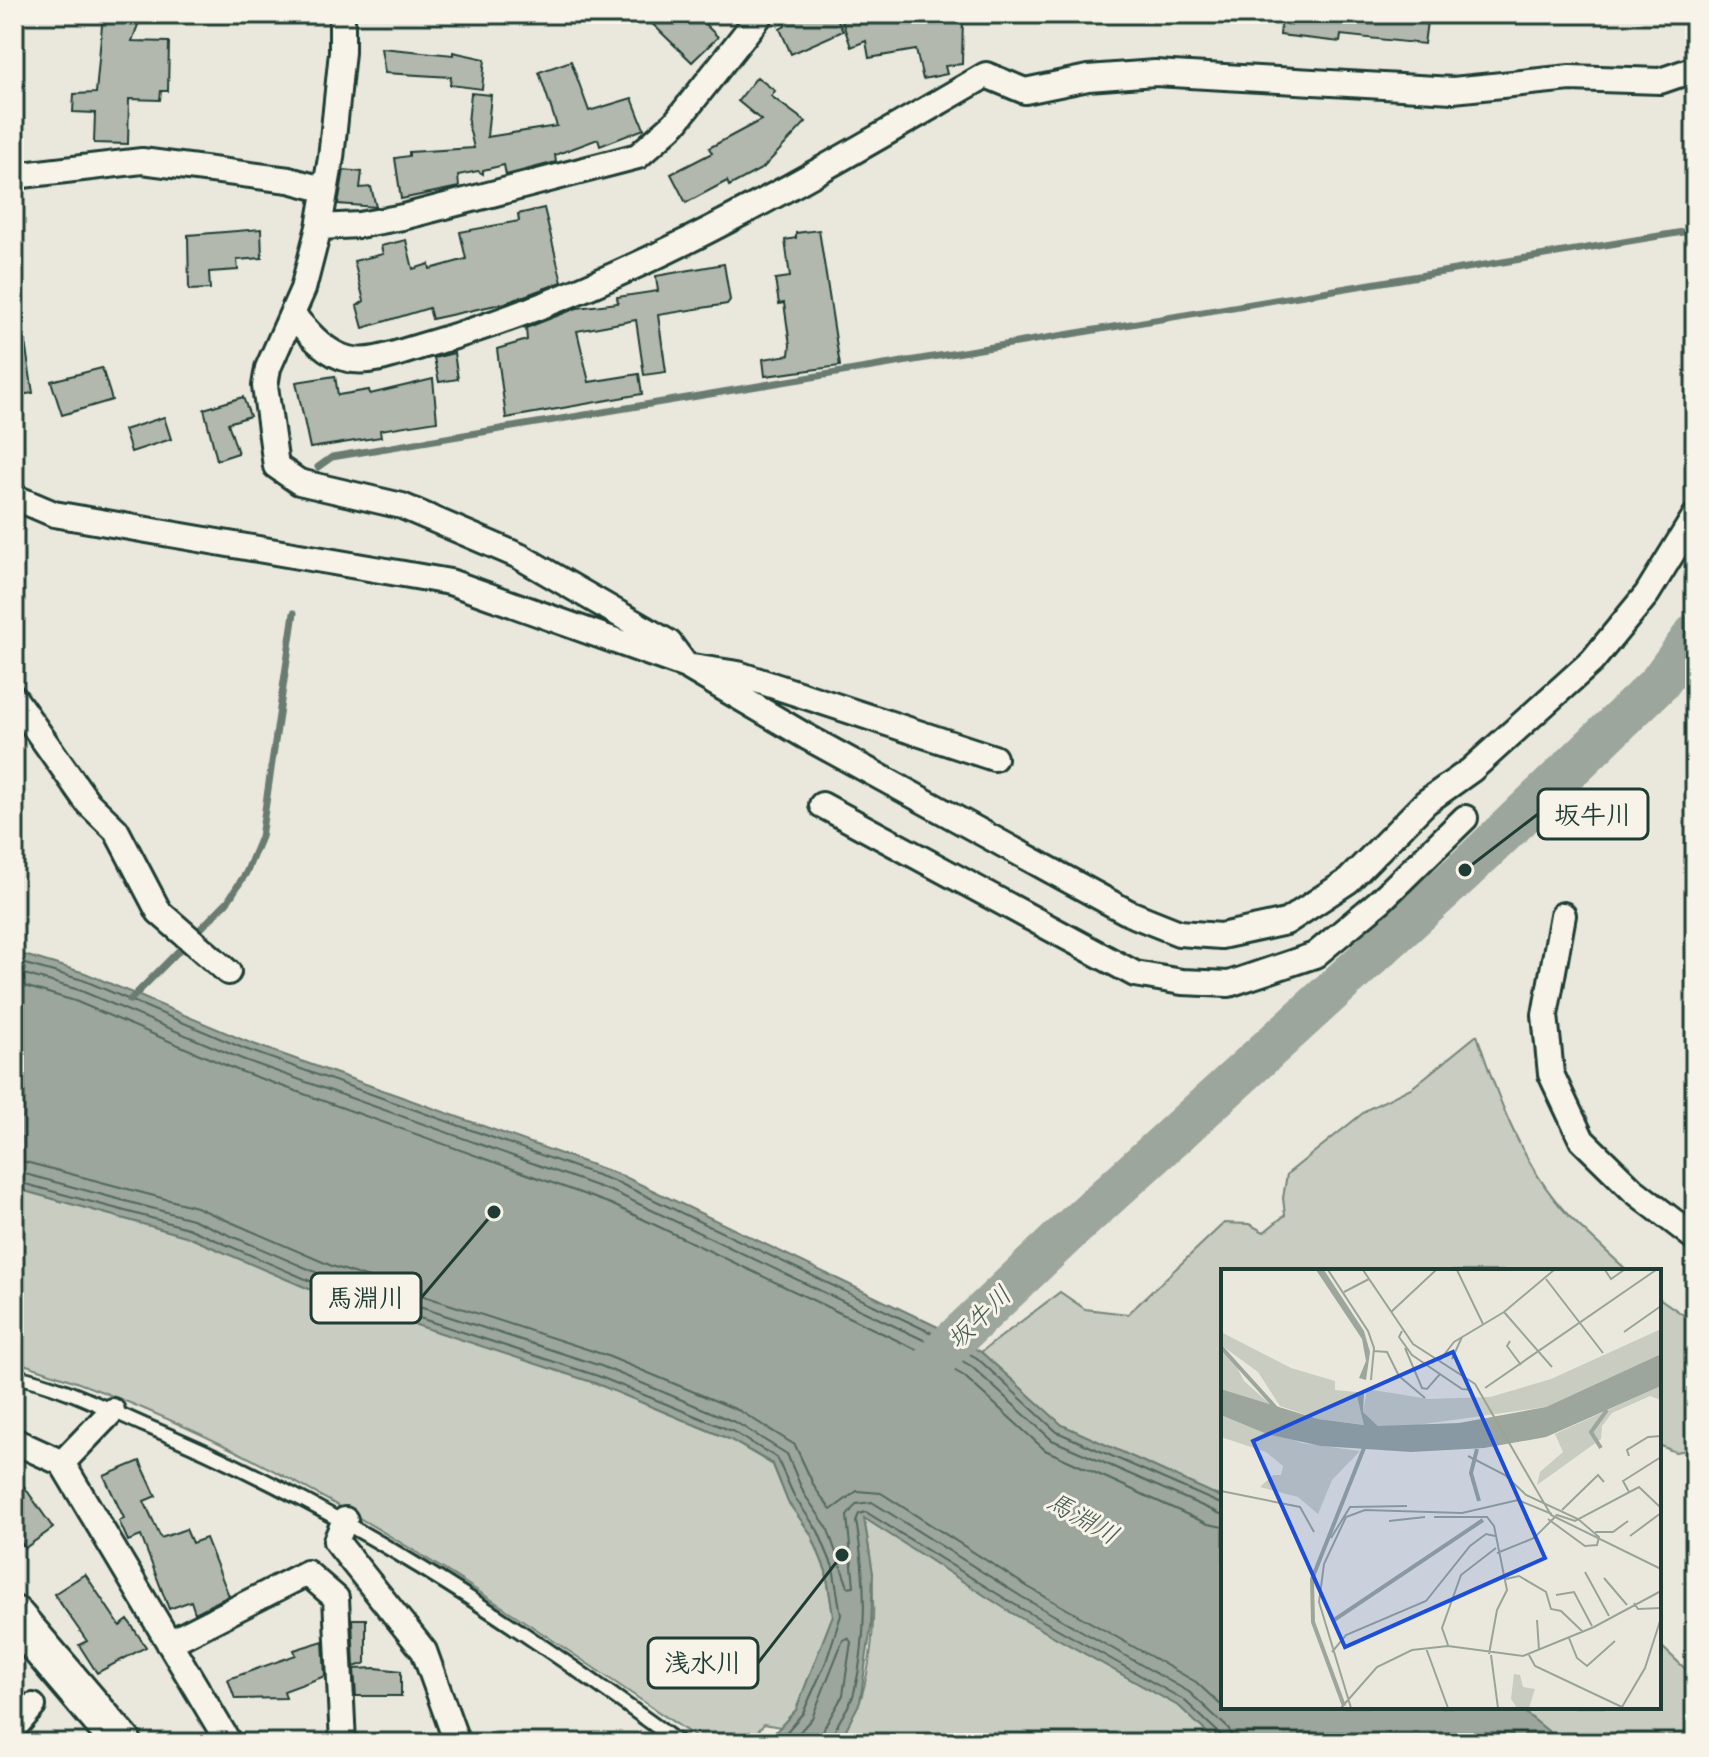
<svg xmlns="http://www.w3.org/2000/svg" width="1709" height="1757" viewBox="0 0 1709 1757" font-family="Sriracha,'Klee One',sans-serif">
<rect width="100%" height="100%" fill="#eae8dd"/>
<filter id="ink" filterUnits="userSpaceOnUse"><feTurbulence type="fractalNoise" baseFrequency=".0125" numOctaves="2"/><feDisplacementMap in="SourceGraphic" scale="16" xChannelSelector="R" yChannelSelector="G"/><feConvolveMatrix kernelMatrix="1 2 1 2 8 2 1 2 1" color-interpolation-filters="sRGB"/></filter>
<g filter="url(#ink)">
<path fill="#c8ccc1" stroke="#74847a" stroke-width="2" d="M1477 1035C1498 1099 1522 1166 1569 1216 1588 1235 1608 1253 1628 1271H1223V1498L1062 1425 981 1352 1060 1292 1085 1309 1128 1314 1224 1223 1249 1224 1264 1232 1285 1215 1283 1198 1287 1174 1368 1109 1413 1087Z
M14 1188 186 1236 321 1294 595 1383 729 1439 773 1465 788 1502 811 1534 826 1571 833 1615 796 1710 780 1727 764 1724 748 1743H704C487 1595 267 1439 14 1361Z
M1659 1298 1695 1323V1449L1675 1452 1659 1445Z
M863 1517 1012 1613 1180 1707 1218 1743H839C842 1726 856 1714 861 1698 878 1641 876 1574 863 1517Z
M1659 1644 1695 1678V1743H1563L1518 1707H1659Z"/>
<path fill="#9ca69c" stroke="#6a7c72" stroke-width="2" d="M14 952 85 973 248 1042 623 1176 942 1329 981 1352 1062 1425 1223 1498V1707H1518L1563 1743H1218L1180 1707 1012 1613 864 1518 873 1573 871 1627 860 1702 839 1743H770L767 1741 796 1710 833 1615 826 1571 811 1534 788 1502 773 1464 729 1439 595 1383 321 1294 186 1236 14 1188Z"/>
<g fill="none" stroke-linecap="round" stroke-linejoin="round">
<path stroke="#51675e" stroke-width="2" d="M14 961 83 980 245 1049 619 1183 938 1336 977 1358 1057 1432 1223 1505
M14 971 79 990 242 1059 616 1193 934 1345 971 1366 1052 1440 1223 1515
M14 983 75 1001 237 1070 611 1204 928 1355 964 1376 1045 1450 1208 1524 1223 1527
M14 1159 196 1207 332 1266 605 1355 740 1411 795 1445 815 1488 831 1510 857 1491 881 1493 1028 1587 1196 1682 1223 1707
M14 1171 192 1219 327 1277 601 1366 737 1423 787 1454 804 1494 827 1527 848 1587 854 1586 847 1516 856 1504 872 1502 1022 1597 1189 1692 1229 1729 1233 1743
M14 1181 188 1228 324 1287 598 1376 732 1431 777 1458 795 1498 818 1531 833 1567 841 1615 826 1662 803 1713 777 1743
M790 1743 812 1718 843 1640 848 1638 851 1642 843 1695 824 1728 822 1743
M832 1743C833 1724 849 1711 854 1693 868 1636 866 1578 856 1521L859 1514 866 1512 1017 1606 1184 1700 1220 1734 1223 1743"/>
<path stroke="#6a7c72" stroke-width="7" d="M318 467 332 457 1695 230
M130 1000 228 901 246 873 261 837 294 613"/>
<path stroke="#9ca69c" stroke-width="42" d="M920 1379 948 1346 1068 1232 1465 870 1659 683 1695 634"/>
</g>
<path fill="#b2b8ae" stroke="#1f3d34" stroke-width="2" d="M103 14H142L132 41 169 42 168 91H161L160 100 129 99 128 144 94 143 95 113 73 112 74 94 96 93Z
M642 14H695L718 37 692 62Z
M799 14H835L843 31 791 54 780 29 785 26 783 21Z
M864 14H963L962 64 945 66 947 74 923 79 916 50 869 58 866 41 851 47 841 18Z
M1282 14H1428L1424 44 1341 35 1340 42 1280 35Z
M381 48 453 55V52L485 59 482 89 450 85 451 77 385 73Z
M571 61 589 111 632 98 644 129 600 146 598 139 555 155 556 162 506 175 504 165 483 170V174L478 171 458 175 459 187 401 199 395 158 409 156V152L474 148 468 123 471 93 491 95 487 137 557 126 539 72Z
M757 77 775 91 771 96 806 122 763 168 729 186 727 181 686 203 671 174 712 153 709 148 761 120 738 101Z
M344 170 362 172 360 188 371 187 376 207 338 204Z
M544 208 562 282 505 303 432 319 429 308 363 328 357 306 364 301 354 261 383 254 381 246 406 240 413 269 429 264 430 269 466 259 460 232 519 221 518 214Z
M261 229 262 258 237 260 238 270 209 272 210 289 189 290 188 235Z
M819 230 840 366 765 376 763 359 789 355 790 345 784 303 779 304 775 279 790 277 785 240 796 238V233Z
M724 264 730 300 727 304 658 315 666 372 644 375 636 320 577 331 589 382 639 374 642 394 506 418 497 349 527 340 526 328 577 308 618 303 617 297 658 291 656 276Z
M24 336 33 393 14 396V337Z
M454 353 458 379 439 382 434 358Z
M102 368 112 400 62 415 51 381Z
M335 376 338 395 369 390 370 394 433 379 437 421 380 430 381 437 310 448 296 382Z
M243 397 250 416 228 423 238 453 217 460 204 409Z
M164 417 171 439 131 452 124 430Z
M140 1461 156 1496 144 1501 161 1538 186 1529 192 1543 206 1538 229 1596 195 1613 191 1601 169 1609 141 1536 128 1541 119 1521 124 1518 104 1476Z
M14 1472 53 1528 25 1548 14 1533Z
M85 1574 120 1626 128 1620 146 1647 97 1673 79 1645 87 1641 54 1594Z
M352 1619H366V1663L354 1667Z
M323 1641 325 1676 284 1691 286 1698 235 1699 228 1679 296 1655 294 1650Z
M376 1668 401 1671V1696H356L354 1669Z"/>
<g fill="none" stroke-linecap="round" stroke-linejoin="round">
<defs>
<path id="lane" d="M14 1376C58 1384 103 1407 144 1425 337 1504 511 1620 679 1743"/>
<path id="street" d="M342 14V52L331 158 319 227 303 289 268 368 265 386 276 466 299 482 402 506 519 556 669 643 686 666 738 674 994 758
M14 176 142 161 289 180 323 189
M319 227 359 225 403 217 638 156 675 123 761 14
M292 314C307 331 324 353 348 359 372 365 402 351 425 345 625 289 807 178 986 75L1025 91 1088 78 1155 73 1453 90 1570 78 1660 81 1695 69
M14 497 54 514 450 582 686 666 807 737 1129 913 1179 933 1221 936 1286 922 1348 881 1426 802 1471 770 1592 661 1647 594 1695 516
M14 698 88 803 116 830 159 912 228 972
M822 805 1135 974 1182 982 1229 984 1315 955 1381 900 1465 818
M1563 915 1545 1015 1551 1074 1582 1140 1633 1190 1695 1238
M14 1441 62 1463 229 1743
M62 1463 112 1411
M345 1520 336 1541 424 1651 457 1743
M169 1643 307 1573 336 1598 343 1743
M14 1728 33 1706"/>
<path id="primary" d="M14 1616 122 1743"/>
</defs>
<use href="#lane" stroke="#1f3d34" stroke-width="18"/>
<use href="#street" stroke="#1f3d34" stroke-width="30"/>
<use href="#primary" stroke="#1f3d34" stroke-width="44"/>
<use href="#lane" stroke="#f7f3e8" stroke-width="12"/>
<use href="#street" stroke="#f7f3e8" stroke-width="24"/>
<use href="#primary" stroke="#f7f3e8" stroke-width="38"/>
</g>
</g>
<g text-anchor="middle" stroke-width="6" stroke-linejoin="round" paint-order="stroke">
<g font-size="26" font-style="italic" fill="#445c53" stroke="#f7f3e8">
<text transform="translate(979 1317) rotate(-44)" y="9">坂牛川</text>
<text transform="translate(1083 1518) rotate(30)" y="9">馬淵川</text>
</g>
</g>
<g transform="translate(1221 1269)">
<rect width="440" height="440" fill="#eae8dd"/>
<path d="M440 60V85L325 138 182 158 157 157 142 143 146 120 208 130 269 128 330 110ZM0 63 70 99 114 112V121L135 123 144 156 97 150 59 137 37 103 0 76ZM0 81 11 89 23 112 49 135 0 120ZM440 117V131L429 127 391 144 381 157 380 170 316 216 319 203 342 183 334 165ZM0 146 81 174 139 182 111 211 97 245 77 228 39 218 52 206H60L62 197 45 183 0 168ZM293 405 299 406 302 418 314 420 308 439H296L290 430Z" fill="#c8ccc1"/>
<path d="M95 1H103L143 62 149 83 145 111 138 109 145 92 141 70ZM440 85V117L325 168 263 179 190 183 100 177 46 165 0 146V120L97 150 143 156 135 123 143 125 142 143 157 157 238 154 325 138Z" fill="#9ca69c"/>
<path fill="none" stroke="#9ca69c" stroke-width="4" d="M0 78 55 139M380 179 370 163 386 141M256 180 250 204 258 232M113 351 262 251M123 437 92 353 91 310 143 179"/>
<path fill="none" stroke="#99a499" stroke-width="2" d="M107 1 147 62 153 79 150 111M142 1 192 75 254 115 330 246 440 300M236 1 262 55M384 1 390 10 403 1M325 10 382 84M123 23 148 10M170 43 215 1M283 43 331 98M181 62 178 68 191 86 241 120 251 121M403 63 440 37M289 72 286 77 300 96M184 79 201 119 206 120 219 105M153 82 166 83 178 107 204 129M231 90 241 68M219 91 233 73 283 43 333 1M264 119 435 1M247 187 284 206 305 226 357 250 378 268 376 276 364 277 327 250M408 187 406 181 427 168 440 167M0 222 79 238 93 263M408 223 402 212 440 188M341 241 377 206 383 213M213 248H266L273 257 286 321 276 341 268 385M168 252 204 248M374 263H392L407 252M409 267 440 244M110 269 129 238 186 237M276 284 313 269 336 246 354 252 418 218 440 239M364 303 388 347M383 309 406 336M285 310 298 307 325 323 330 340 340 342 361 362M335 326 353 323 371 357M413 334 417 340 440 339M316 351 318 381M348 369 356 389 366 397 394 372M227 376 221 359 240 306 275 279M205 379 227 439M111 383 125 366 205 332 249 277 265 265 274 267M270 386 277 439M308 386 314 397 403 439M401 438 424 399 440 349M120 439 156 398 191 381 227 377 302 387 373 358 440 322M130 439 98 333 103 295 125 248 144 241 241 244 297 231 331 245"/>
<path fill="#1d4ed8" fill-opacity="0.15" stroke="#1d4ed8" stroke-width="4" d="M232 83 324 289 124 378 32 172Z"/>
<rect width="440" height="440" fill="none" stroke="#1f3d34" stroke-width="4"/>
</g>
<path fill="none" stroke="#1f3d34" stroke-width="3" d="M1465 870L1538 814M494 1212L421 1298M842 1555L758 1663"/>
<g fill="#1f3d34" stroke="#f7f3e8" stroke-width="3">
<circle cx="1465" cy="870" r="8"/>
<circle cx="494" cy="1212" r="8"/>
<circle cx="842" cy="1555" r="8"/>
</g>
<g fill="#f7f3e8" stroke="#1f3d34" stroke-width="3">
<rect x="1538" y="789" width="110" height="50" rx="8"/>
<rect x="311" y="1273" width="110" height="50" rx="8"/>
<rect x="648" y="1638" width="110" height="50" rx="8"/>
</g>
<g font-size="26" text-anchor="middle" font-weight="bold" fill="#1f3d34">
<text x="1593" y="824">坂牛川</text>
<text x="366" y="1307">馬淵川</text>
<text x="703" y="1672">浅水川</text>
</g>
<rect width="1709" height="1757" fill="none" stroke="#f7f3e8" stroke-width="48"/>
<rect x="24" y="24" width="1661" height="1709" fill="none" stroke="#1f3d34" stroke-width="3" filter="url(#ink)"/>
</svg>
